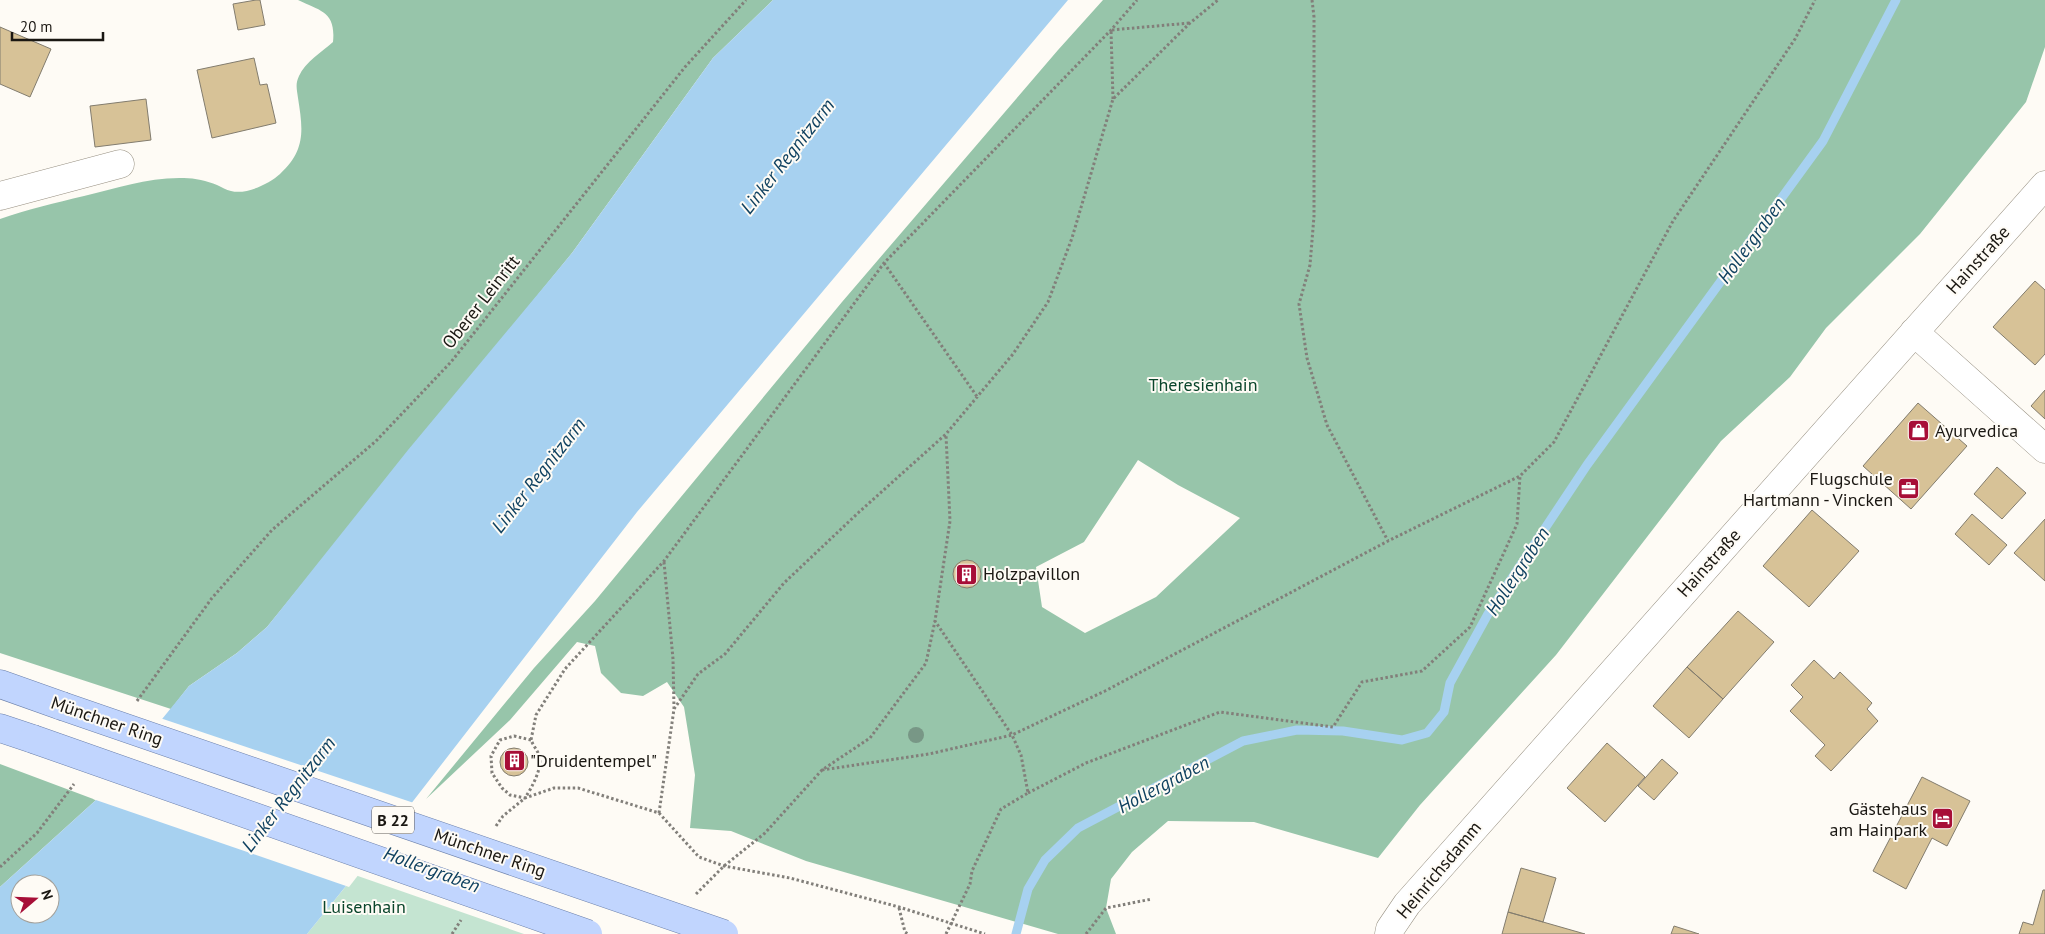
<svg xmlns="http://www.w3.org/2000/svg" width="2045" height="934" viewBox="0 0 2045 934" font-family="'PT Sans',sans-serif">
<rect width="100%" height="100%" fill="#fefbf5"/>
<path fill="#c4e4d1" d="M355 875 524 934H307Z"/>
<path fill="#97c5aa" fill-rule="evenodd" d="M298 0H773L713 58 572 253 267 627 237 653 189 686 171 709 0 653V219C28 209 55 203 84 196 118 188 148 177 184 178 195 178 207 181 217 185 222 187 226 190 231 191 246 195 269 184 280 174 306 150 303 130 298 98 297 90 295 84 299 76 305 62 322 52 333 42 336 12 321 11 298 0Z
M1103 0H2045V47L2026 102 1920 234 1826 328 1790 377 1721 441 1556 655 1420 805 1378 858 1254 822 1168 821 1132 852 1111 879 1106 908 1116 934H1058L806 861 731 831 690 828 695 775 684 707 667 682 643 696 621 693 601 673 595 646 577 642 510 720 426 799 534 668 595 601 842 302 1058 50ZM1138 460 1178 485 1240 518 1156 597 1085 633 1042 607 1036 567 1084 542Z
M0 764 96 800 0 887Z"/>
<path fill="#a7d1f0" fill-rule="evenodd" d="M773 0H1068L637 512 376 849 307 934H0V887L96 800 189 686 237 653 267 627 408 450 572 253 713 58ZM20 884H50V914H20Z"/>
<path fill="#fefbf5" d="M160 718 414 803 349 887 93 799Z"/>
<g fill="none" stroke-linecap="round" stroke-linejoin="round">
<path stroke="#a7d1f0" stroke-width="9" d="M1016 934 1028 889 1045 860 1078 828 1243 741 1297 730 1343 731 1402 740 1427 733 1444 712 1450 683 1488 614 1587 465 1823 141 1896 0"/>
</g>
<path fill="#d7c297" stroke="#827c6e" d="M256 0H260L265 25 238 30 233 4Z
M0 27 51 49 30 97 0 84Z
M254 58 260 85 267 84 276 123 212 138 197 70Z
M146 99 151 140 95 147 90 106Z
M2035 281 2045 290V354L2035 365 1993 327Z
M2045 390V419L2031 406Z
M1918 403 1967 446 1911 509 1863 466Z
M1997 467 2026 493 2002 519 1974 494Z
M1812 510 1859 551 1809 607 1763 566Z
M1972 514 2007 545 1989 565 1955 534Z
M2045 519V581L2014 553Z
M953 574a14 14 0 1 1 28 0a14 14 0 1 1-28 0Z
M1738 611 1774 642 1723 699 1687 667Z
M1814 660 1834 679 1840 672 1872 703 1867 709 1878 721 1831 771 1815 756 1825 745 1790 711 1803 697 1791 685Z
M1687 667 1723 699 1689 738 1653 706Z
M1607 743 1645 777 1605 822 1567 788Z
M500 762a14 14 0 1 1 28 0a14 14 0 1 1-28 0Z
M1662 759 1678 773 1654 800 1638 786Z
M1922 777 1970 801 1947 846 1932 838 1906 889 1873 871Z
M1521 868 1556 878 1543 922 1508 912Z
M2043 890H2045V934H2019L2023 922 2033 925Z
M1508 912 1585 934H1502Z
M1674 926 1699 934H1671Z"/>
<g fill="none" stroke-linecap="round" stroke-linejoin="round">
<defs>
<path id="minor" d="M0 196 120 164
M1914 332 2045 449
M1389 934 1390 929 1407 904 2045 185"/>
<path id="major" d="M0 684 62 706
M0 728 33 739"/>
</defs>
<use href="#minor" stroke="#979082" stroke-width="29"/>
<use href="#major" stroke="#6c80ab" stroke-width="29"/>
<path stroke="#827f7a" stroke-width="3" stroke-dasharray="2.5 2.5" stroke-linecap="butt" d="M1312 0 1314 17V216L1310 265 1299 304 1307 358 1327 425 1388 541
M1113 99 1111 30 1190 23
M884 263 978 398
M137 701 212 598 272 530 376 441 451 362 685 67 746 0
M674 709 698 674 725 654 784 583 858 513 946 434 1013 354 1048 302 1072 238 1113 99 1190 23 1218 0
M531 740 514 736 500 740 491 756 492 773 502 788 510 795 525 798C532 787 543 768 539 755 537 750 533 745 531 740L536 715 565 669 664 561 884 263 1111 30 1137 0
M822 770 929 754 1012 735 1105 691 1388 541 1520 476 1554 442 1673 221 1795 39 1815 0
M1028 793 1086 763 1220 712 1333 727 1362 682 1422 671 1470 627 1517 524 1520 476
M659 813 674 709 673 659 664 562
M496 826 503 816 525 798 554 788H578L659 813 699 857 724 866 790 878 899 907 985 934
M0 867 37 833 74 784
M696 894 724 866 765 833 822 770 870 738 926 663 935 621
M899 908 905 932 908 934
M452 934 461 920
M946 934 970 884 972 871 1001 809 1028 793 1021 755 1012 735 935 621 950 521 946 435
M1086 934 1106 908 1152 899"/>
<use href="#minor" stroke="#fff" stroke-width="28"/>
<use href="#major" stroke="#c1d5fe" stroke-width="28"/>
<defs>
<path id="major-bridge" d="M62 706 724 934
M33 739 588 934"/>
</defs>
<use href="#major-bridge" stroke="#6c80ab" stroke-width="29" stroke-linecap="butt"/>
<use href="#major-bridge" stroke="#c1d5fe" stroke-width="28"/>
</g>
<circle fill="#789786" cx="916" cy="735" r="8"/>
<defs>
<symbol id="shop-square" viewBox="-11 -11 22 22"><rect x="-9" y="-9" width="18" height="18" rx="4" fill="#a70e37" stroke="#fefbf5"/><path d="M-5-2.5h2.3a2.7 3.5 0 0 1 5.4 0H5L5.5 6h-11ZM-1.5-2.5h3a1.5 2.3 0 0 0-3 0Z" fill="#fff"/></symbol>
<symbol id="office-square" viewBox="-11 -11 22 22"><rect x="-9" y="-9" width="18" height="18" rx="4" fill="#a70e37" stroke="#fefbf5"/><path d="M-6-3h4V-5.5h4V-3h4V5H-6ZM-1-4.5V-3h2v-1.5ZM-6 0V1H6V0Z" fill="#fff"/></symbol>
<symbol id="building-square" viewBox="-11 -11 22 22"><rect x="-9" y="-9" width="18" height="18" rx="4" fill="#a70e37" stroke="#fefbf5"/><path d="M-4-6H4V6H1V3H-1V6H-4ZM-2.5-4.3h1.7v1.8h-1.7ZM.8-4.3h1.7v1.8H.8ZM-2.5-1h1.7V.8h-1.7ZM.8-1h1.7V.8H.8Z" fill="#fff"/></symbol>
<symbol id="hotel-square" viewBox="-11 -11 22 22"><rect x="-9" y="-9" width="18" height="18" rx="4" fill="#a70e37" stroke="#fefbf5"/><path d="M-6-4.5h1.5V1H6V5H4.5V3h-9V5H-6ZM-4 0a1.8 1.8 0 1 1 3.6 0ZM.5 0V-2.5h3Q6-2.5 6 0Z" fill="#fff"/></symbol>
</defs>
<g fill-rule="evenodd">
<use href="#shop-square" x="1906" y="418" width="25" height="25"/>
<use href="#office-square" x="1896" y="476" width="25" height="25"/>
<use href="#building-square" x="954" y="562" width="25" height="25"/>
<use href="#building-square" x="502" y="748" width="25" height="25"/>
<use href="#hotel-square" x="1930" y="806" width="25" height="25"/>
</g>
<g text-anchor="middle" stroke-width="4" stroke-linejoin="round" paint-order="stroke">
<rect fill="#fefbf5" stroke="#5e5b56" stroke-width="1" x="372" y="806.5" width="42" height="27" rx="4"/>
<g font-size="16" font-weight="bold" fill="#1a1712">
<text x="393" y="826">B 22</text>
</g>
<g font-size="18" fill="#1a1712" stroke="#fefbf5">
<text transform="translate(1978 260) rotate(-48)" y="6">Hainstraße</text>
<text transform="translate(481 302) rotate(-52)" y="6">Oberer Leinritt</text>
<text transform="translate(1709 563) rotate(-48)" y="6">Hainstraße</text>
<text transform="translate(107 721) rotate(19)" y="6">Münchner Ring</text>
<text transform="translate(490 853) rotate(19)" y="6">Münchner Ring</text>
<text transform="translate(1439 870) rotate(-50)" y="6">Heinrichsdamm</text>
</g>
<g font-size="18" fill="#0a452b" stroke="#fefbf5">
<text x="1203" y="391">Theresienhain</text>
<text x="364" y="913">Luisenhain</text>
</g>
<g font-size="18" fill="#1a1712" stroke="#fefbf5" text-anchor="start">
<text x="1935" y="437">Ayurvedica</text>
<text x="1893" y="485" text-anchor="end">Flugschule<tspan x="1893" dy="21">Hartmann - Vincken</tspan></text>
<text x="983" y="580">Holzpavillon</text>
<text x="530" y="767">"Druidentempel"</text>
<text x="1927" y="815" text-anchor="end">Gästehaus<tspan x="1927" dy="21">am Hainpark</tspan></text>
</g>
<g font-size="19" font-style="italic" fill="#0f4160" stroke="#fefbf5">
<text transform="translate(787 156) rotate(-52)" y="7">Linker Regnitzarm</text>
<text transform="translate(1751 240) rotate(-54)" y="7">Hollergraben</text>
<text transform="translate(538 475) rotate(-52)" y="7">Linker Regnitzarm</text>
<text transform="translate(1517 571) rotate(-57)" y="7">Hollergraben</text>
<text transform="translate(1163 784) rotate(-28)" y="7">Hollergraben</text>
<text transform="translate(288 794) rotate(-52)" y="7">Linker Regnitzarm</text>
<text transform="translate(432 869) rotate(20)" y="7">Hollergraben</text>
</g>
</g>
<g transform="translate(35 899) rotate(71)"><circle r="24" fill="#fefbf5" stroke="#a3a09a"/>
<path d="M0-4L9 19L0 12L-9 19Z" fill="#a70e37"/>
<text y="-8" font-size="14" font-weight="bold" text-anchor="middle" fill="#1a1712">N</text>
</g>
<path d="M12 32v8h91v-8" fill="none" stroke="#1a1712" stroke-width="2.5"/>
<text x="20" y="32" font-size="15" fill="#1a1712" stroke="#fefbf5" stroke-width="4" paint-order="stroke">20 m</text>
</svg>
